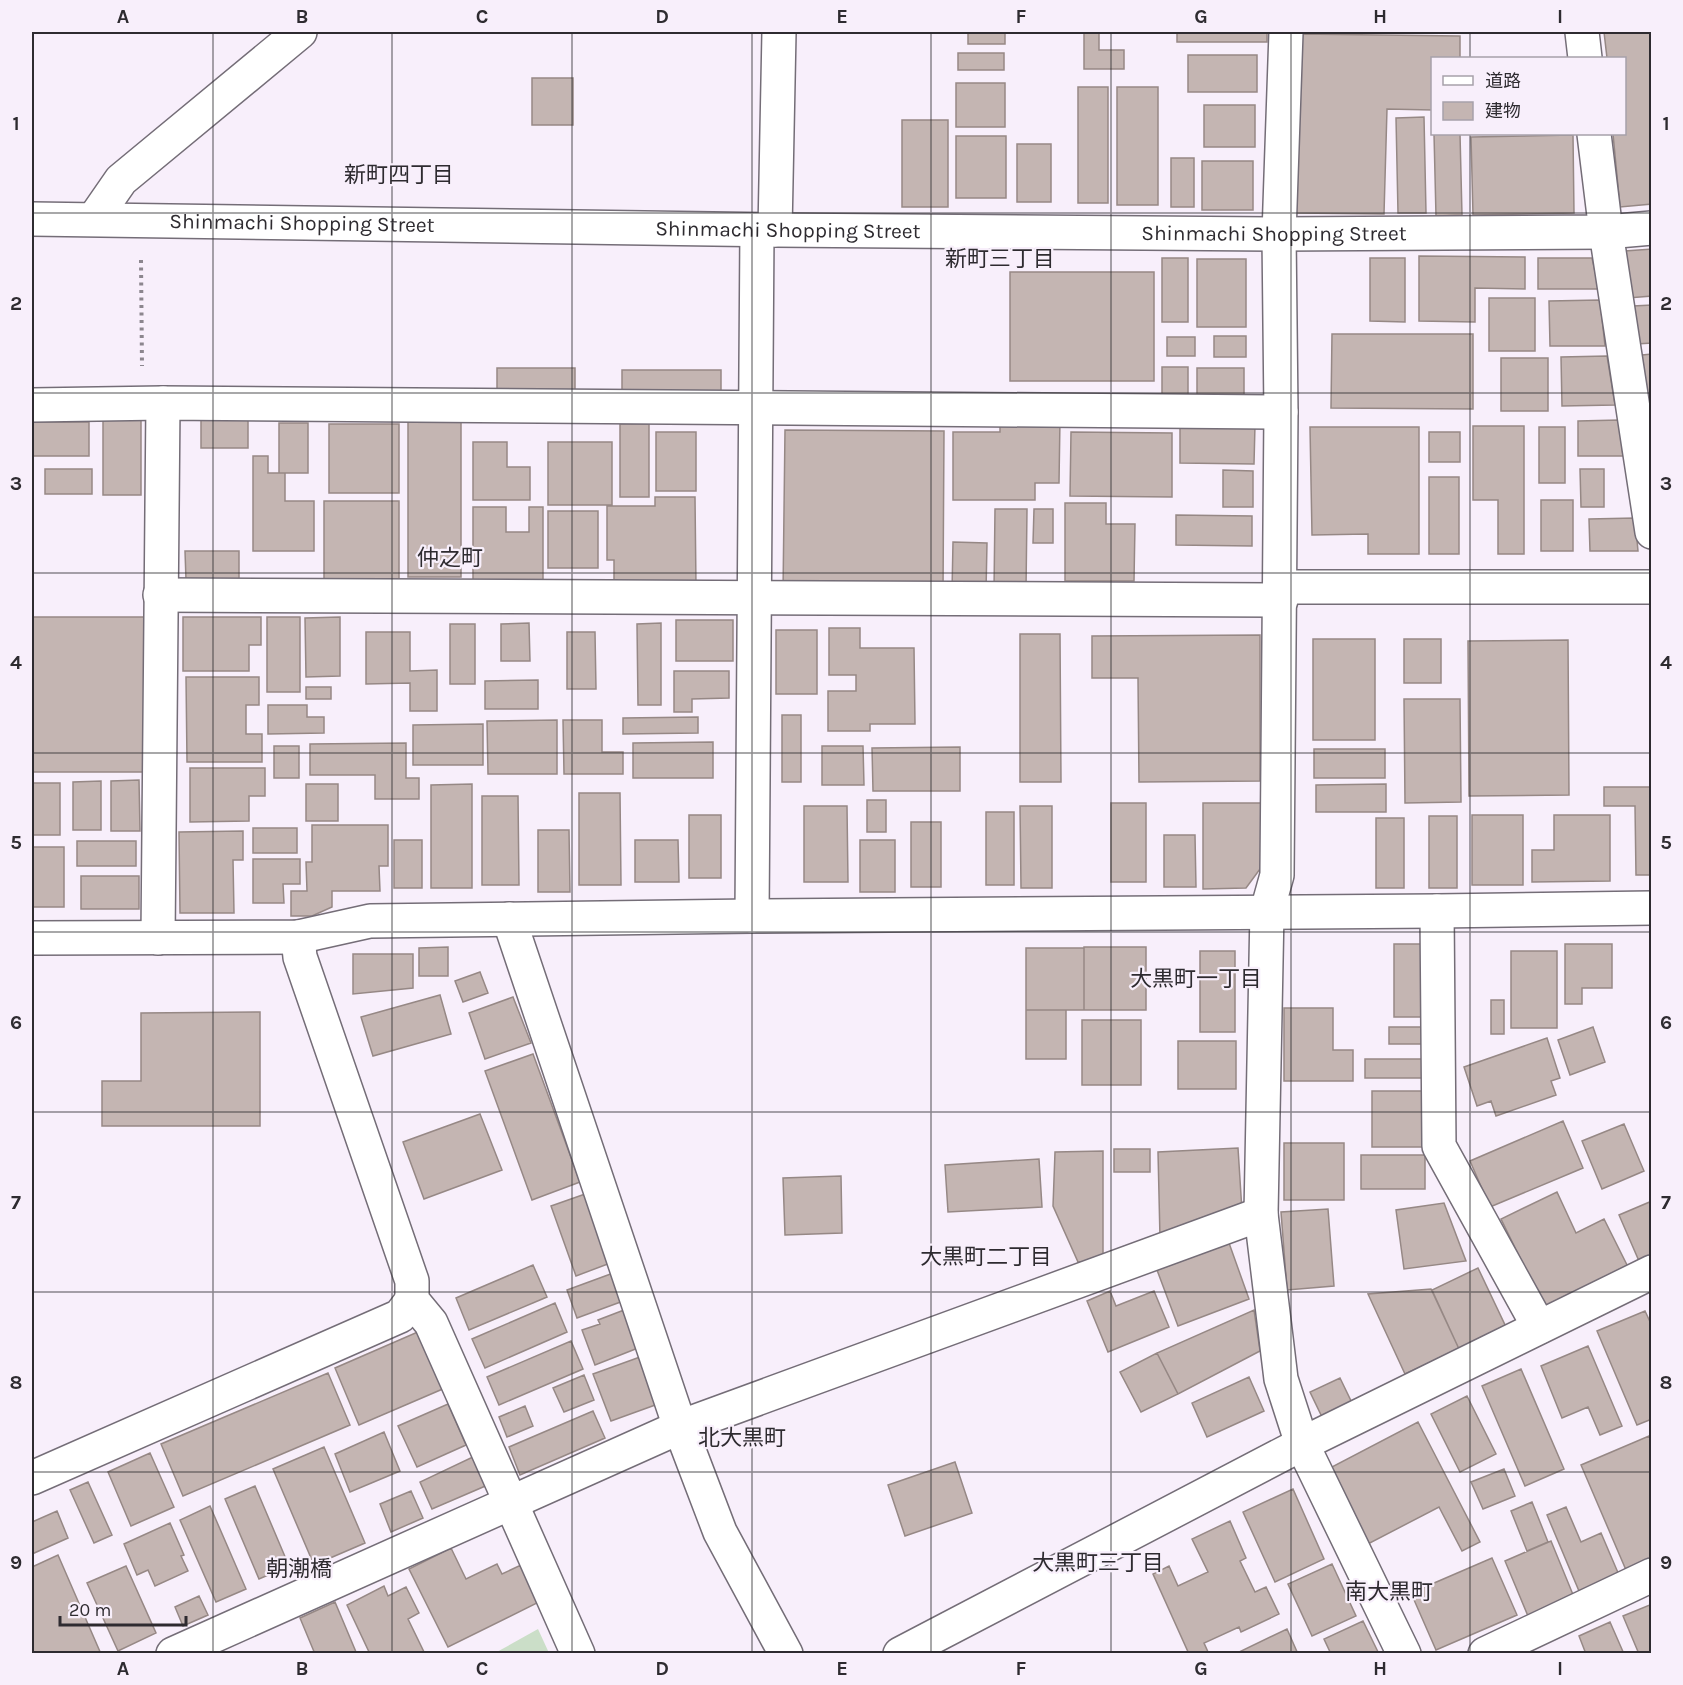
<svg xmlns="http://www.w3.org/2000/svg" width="1683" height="1685" viewBox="0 0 1683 1685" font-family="Karla,'Noto Sans JP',sans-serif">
<rect width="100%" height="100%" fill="#f8effb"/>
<path fill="#cbdec8" d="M538 1629 549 1653H495Z"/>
<path fill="#c4b5b2" stroke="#968885" stroke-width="1.5" d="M968 32H1005V44H968Z
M1084 32H1099V50H1124V69H1084Z
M1177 32H1267V42H1177Z
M1604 32H1652V204L1620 207 1613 134H1624V58H1607Z
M1299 34 1460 36V58H1432V110L1387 109 1384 214 1295 213Z
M958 53H1004V70H958Z
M1188 55H1257V92H1188Z
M532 78H573V125H532Z
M956 83H1005V127H956Z
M1078 87H1108V203H1078Z
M1117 87H1158V205H1117Z
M1204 105H1255V147H1204Z
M1424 117 1426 213H1398L1396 118Z
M902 120H948V207H902Z
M1434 134H1460L1462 215 1436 216Z
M1573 135 1574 213 1473 215 1471 137Z
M956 136H1006V198H956Z
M1017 144H1051V202H1017Z
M1171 158H1194V207H1171Z
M1202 161H1253V210H1202Z
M1652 249V296L1628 298 1625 251Z
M1419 256 1525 257V289L1475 288V322L1419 321Z
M1162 258H1188V322H1162Z
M1370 258H1405V322L1370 321Z
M1538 258H1592L1599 289H1538Z
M1197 259H1246V327H1197Z
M1010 272H1154V381H1010Z
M1489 298H1535V351H1489Z
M1600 300 1605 346H1550L1549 301Z
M1652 305V343L1636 344 1633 306Z
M1332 334H1473V409L1331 408Z
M1214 336H1246V357H1214Z
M1167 337H1195V356H1167Z
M1652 354V407L1646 408 1642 355Z
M1607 356 1615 405 1562 406 1561 357Z
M1501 358H1548V411H1501Z
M1162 367H1188V396H1162Z
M497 368H575V395H497Z
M1197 368H1244V402H1197Z
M622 370H721V395H622Z
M103 418H141V495H103Z
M201 418H248V448H201Z
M408 419H461V577H408Z
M1000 419H1060L1059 483H1035V500H953V432H1000Z
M1619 420 1623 456H1578V421Z
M32 422H89V456H32Z
M279 423H308V473H279Z
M329 424H399V493H329Z
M620 424H649V497H620Z
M1180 425H1255L1254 464 1180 463Z
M1473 426H1524V554H1498V500H1473Z
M1310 427H1419V554H1368V534L1312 535Z
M1539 427H1565V483H1539Z
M785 430 944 431 943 593 783 592Z
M656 432H696V491H656Z
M1071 432 1172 433V497L1070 496Z
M1429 432H1460V462H1429Z
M473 442H507V467H530V500H473Z
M548 442H612V505H548Z
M253 456H268V473H285V501H314V551H253Z
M45 469H92V494H45Z
M1580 469H1604V507H1581Z
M1223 470 1253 471V507H1223Z
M1429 477H1459V554H1429Z
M655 497H695L696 586H614V560H607V506H655Z
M1541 500H1573V551H1541Z
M324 501H399V581H324Z
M1065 503H1106V524H1135L1134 581H1065Z
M473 507H506V532H529V507H543V584H473Z
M995 509H1027L1026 591H994Z
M1034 509H1053V543H1033Z
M548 511H598V568H548Z
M1176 515 1252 516V546L1176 545Z
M1635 518 1638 551H1590L1589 519Z
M953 542 987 543 986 591H952Z
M185 551H239V580H186Z
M32 617H144V772H32Z
M183 617H261V645H249V671H183Z
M267 617H300V692H267Z
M340 617V676L306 677 305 618Z
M676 620H733V661H676Z
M529 623 530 661H501V624Z
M661 623V705H638L637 624Z
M450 624H475V684H450Z
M829 628H860V648H914L915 724H870V731H828V691H856V675H829Z
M776 630H817V694H776Z
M366 632H410V671L437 670V711H410V683L366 684Z
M567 632H595L596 689H567Z
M1020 634H1060L1061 782H1020Z
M1260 635V781L1139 782 1138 678H1092V636Z
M1313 639H1375V740H1313Z
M1404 639H1441V683H1404Z
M1568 640 1569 795 1469 796 1468 641Z
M674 671H729V698L692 699V712H674Z
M186 677H259V705H246V734H262V762H187Z
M538 680V709H485V681Z
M306 687H331V699H306Z
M1404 699H1460L1461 802 1405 803Z
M268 705H307V717H324V733L268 734Z
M782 715H801V782H782Z
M698 717V733L623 734V718Z
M557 720V774H488L487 721Z
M563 720H602V752H623V774H564Z
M483 724V765H413V725Z
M713 742V778H633V743Z
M406 743V778H419V799H375V775H310V744Z
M274 746H299V778H274Z
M822 746H863L864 785H822Z
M960 747V791H873L872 748Z
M1314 749H1385V778H1314Z
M190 768H265V796H249V821L190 822Z
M139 780 140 831H111V781Z
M101 781V830H73V782Z
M32 783H60V835H32Z
M306 784H338V821H306Z
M472 784V888H431V785Z
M1386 784V812H1316V785Z
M1604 787H1652V875H1636L1635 806H1604Z
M579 793H620L621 885H579Z
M482 796H518L519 885H482Z
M867 800H886V832H867Z
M1111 803H1146V882H1111Z
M1203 803H1263V865L1246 888 1203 889Z
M804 806H847L848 882H804Z
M1020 806H1052V888H1021Z
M986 812H1014V885H986Z
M689 815H721V878H689Z
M1472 815H1523V885H1472Z
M1554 815H1610V881L1532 882V850H1554Z
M1429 816H1457V888H1429Z
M1376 818H1404V888H1376Z
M911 822H941V887H911Z
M312 825H388V866H379L380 891H332V907L312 916H291V891H307L306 862H312Z
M253 828H297V853H253Z
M538 830H569L570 892H538Z
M243 831V860H233L234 913H180L179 832Z
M1164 835H1195L1196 887H1164Z
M394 840H422V888H394Z
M635 840H678L679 882H635Z
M860 840H895V892H860Z
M77 841H136V866H77Z
M33 847H64V907H33Z
M253 859H300V884H283L284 903H253Z
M81 876H139V909H81Z
M1394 944H1428V1017H1394Z
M1565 944H1612V988H1582V1004H1565Z
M448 947V976H419V948Z
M1084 947H1146V1010H1084Z
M1026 948H1084V1010H1026Z
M1200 951H1235V1032H1200Z
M1511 951H1557V1028H1511Z
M353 954H413V988L353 994Z
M480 972 488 993 463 1002 455 981Z
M440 995 451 1034 373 1056 361 1017Z
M513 997 531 1043 485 1059 469 1013Z
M1491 1000H1504V1034H1491Z
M1284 1008H1333V1050H1353V1081H1284Z
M1026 1010H1066V1059H1026Z
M260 1012V1126H102V1081H141V1013Z
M1082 1020H1141V1085H1082Z
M1389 1027H1427V1044H1389Z
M1593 1027 1605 1062 1570 1075 1558 1040Z
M1547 1038 1560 1078 1551 1081 1556 1095 1496 1116 1491 1101 1477 1106 1464 1067Z
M1178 1041H1236V1089H1178Z
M533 1054 580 1182 532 1200 485 1071Z
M1365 1059H1429V1078H1365Z
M1372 1091H1422V1147H1372Z
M480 1114 502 1170 424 1199 403 1142Z
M1563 1121 1583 1168 1490 1207 1470 1161Z
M1624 1124 1644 1171 1602 1189 1582 1141Z
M1284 1143H1344V1200H1284Z
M1238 1148 1242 1211 1160 1238 1158 1152Z
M1114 1149H1150V1172H1114Z
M1103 1151V1262H1078L1053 1206 1055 1152Z
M1361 1155H1425V1189H1361Z
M1039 1159 1042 1207 948 1212 945 1165Z
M841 1176 842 1233 785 1235 783 1178Z
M1557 1192 1576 1233 1604 1219 1628 1267 1544 1307 1501 1219Z
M588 1193 613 1262 576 1276 551 1206Z
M1652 1201V1256L1639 1261 1619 1215Z
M1444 1203 1466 1261 1404 1269 1396 1210Z
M1328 1209 1334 1286 1287 1290 1281 1212Z
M1229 1243 1249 1299 1178 1326 1157 1270Z
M533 1265 547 1297 469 1330 456 1298Z
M1478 1268 1506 1327 1459 1349 1432 1290Z
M616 1272 626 1300 577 1318 567 1290Z
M1431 1289 1459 1349 1405 1374 1368 1294Z
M1110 1291 1116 1306 1154 1291 1169 1327 1108 1352 1087 1301Z
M555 1303 567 1332 485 1368 472 1339Z
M624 1310 638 1348 595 1365 582 1330 600 1324 598 1320Z
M1254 1310 1260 1351 1178 1394 1157 1353Z
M1645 1311 1652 1326V1419L1637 1425 1597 1331Z
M420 1331 445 1388 359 1425 335 1368Z
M571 1341 583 1369 499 1405 487 1377Z
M1588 1346 1622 1426 1600 1435 1588 1407 1562 1418 1541 1366Z
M1157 1353 1178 1394 1141 1412 1120 1372Z
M640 1357 658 1404 611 1421 593 1374Z
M1521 1369 1564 1469 1525 1486 1482 1386Z
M328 1373 350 1425 183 1496 161 1444Z
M584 1375 594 1400 564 1412 553 1388Z
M1249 1377 1264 1411 1207 1437 1192 1403Z
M1340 1378 1353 1405 1323 1419 1310 1392Z
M1467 1396 1496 1454 1460 1472 1431 1414Z
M448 1404 466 1445 417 1467 398 1426Z
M525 1406 533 1426 507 1437 499 1417Z
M593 1411 605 1438 520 1475 509 1447Z
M1418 1422 1480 1542 1462 1551 1439 1507 1366 1545 1328 1469Z
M384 1432 400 1471 350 1492 335 1454Z
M1649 1436 1652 1443V1559L1626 1570 1581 1465Z
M324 1447 365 1543 314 1565 273 1469Z
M150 1453 174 1507 131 1526 108 1472Z
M477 1455 490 1484 432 1509 420 1482Z
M955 1462 972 1513 905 1536 888 1485Z
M1504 1469 1515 1496 1483 1509 1471 1482Z
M88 1482 112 1535 94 1543 70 1490Z
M255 1486 289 1566 259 1579 225 1499Z
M1293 1489 1324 1559 1275 1582 1243 1512Z
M411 1491 423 1518 391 1532 380 1504Z
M1532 1502 1548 1542 1527 1551 1511 1511Z
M210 1506 246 1589 216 1602 180 1520Z
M1566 1507 1581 1542 1601 1533 1619 1575 1579 1591 1547 1515Z
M57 1511 68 1538 32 1554V1522Z
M1230 1521 1246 1558 1240 1561 1255 1592 1266 1587 1279 1614 1241 1632 1239 1627 1204 1643 1208 1652 1204 1654H1189L1153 1574 1169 1566 1178 1586 1208 1572 1192 1539Z
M170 1523 184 1555 181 1556 188 1571 155 1586 148 1570 137 1575 124 1544Z
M1551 1541 1574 1597 1528 1616 1505 1561Z
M451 1548 466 1579 497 1564 502 1574 521 1565 539 1602 448 1647 409 1569Z
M58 1555 101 1654H32V1567Z
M1492 1558 1517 1615 1436 1650 1411 1593Z
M1332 1564 1356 1616 1312 1636 1288 1584Z
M126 1566 156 1633 118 1651 87 1583Z
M384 1586 388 1596 406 1587 419 1613 408 1619 425 1654H370L347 1605Z
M199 1596 208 1615 183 1626 175 1607Z
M335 1602 356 1652 353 1654H315L300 1618Z
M1652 1604V1654H1639L1623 1616Z
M1363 1621 1379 1654H1331L1324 1639Z
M1610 1622 1624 1654H1586L1579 1636Z
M1287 1629 1298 1654H1240L1239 1652Z"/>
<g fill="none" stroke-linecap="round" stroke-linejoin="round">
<defs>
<g id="street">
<path d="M1286 32 1279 234 1281 412 1277 875 1267 911 1261 1214 1281 1379 1302 1444 1404 1654"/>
<path d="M1582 32 1585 58"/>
<path d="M1594 134 1606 232 1652 532"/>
<path id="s1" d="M32 219 775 230 1279 234 1606 232 1652 228"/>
<path d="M94 219 121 180 300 32"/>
<path d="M775 230 779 32"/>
<path d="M32 405 163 403 1281 412"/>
<path d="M1281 587H1652"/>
<path d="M160 595 1281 600"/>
<path d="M1437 911 1439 1146 1539 1327"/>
<path d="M752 916 757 230"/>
<path d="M509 919 680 1427 720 1532 786 1654"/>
<path d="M298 937 300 957 412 1281V1300L431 1323 578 1654"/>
<path d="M158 938 163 403"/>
<path d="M173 1654 680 1427 1261 1214"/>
<path d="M900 1654 1302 1444 1652 1272"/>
<path d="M1485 1654 1652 1575"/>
</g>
<path id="secondary" d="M32 938 298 937 370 921 752 916 1437 911 1652 908
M32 1478 400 1316 412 1300"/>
</defs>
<use href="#street" stroke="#746d77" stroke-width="36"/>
<use href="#secondary" stroke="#746d77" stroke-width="36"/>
<path stroke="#8c868e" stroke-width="4" stroke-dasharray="3 4.5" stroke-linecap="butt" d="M141 260 142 366"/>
<use href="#street" stroke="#fff" stroke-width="33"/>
<use href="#secondary" stroke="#fff" stroke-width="33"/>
</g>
<path fill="none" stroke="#2e2b30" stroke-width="1.5" stroke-opacity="0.55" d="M213 32V1654M392 32V1654M572 32V1654M752 32V1654M931 32V1654M1111 32V1654M1291 32V1654M1470 32V58M1470 134V1654M32 213H1652M32 393H1652M32 573H1652M32 753H1652M32 932H1652M32 1112H1652M32 1292H1652M32 1472H1652"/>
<g text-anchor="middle" stroke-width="4.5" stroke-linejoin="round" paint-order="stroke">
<g font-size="21" fill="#2e2b30" stroke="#f8effb">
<text dy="7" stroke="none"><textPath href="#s1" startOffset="270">Shinmachi Shopping Street</textPath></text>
<text dy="7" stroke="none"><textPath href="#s1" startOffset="756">Shinmachi Shopping Street</textPath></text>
<text dy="7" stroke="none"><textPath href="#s1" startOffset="1242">Shinmachi Shopping Street</textPath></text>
</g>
<g font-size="22" fill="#2e2b30" stroke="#f8effb">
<text x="399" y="182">新町四丁目</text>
<text x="1000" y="266">新町三丁目</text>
<text x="450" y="565">仲之町</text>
<text x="1196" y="986">大黒町一丁目</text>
<text x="986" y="1264">大黒町二丁目</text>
<text x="742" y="1445">北大黒町</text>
<text x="1098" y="1570">大黒町三丁目</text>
<text x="299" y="1576">朝潮橋</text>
<text x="1389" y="1599">南大黒町</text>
</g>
</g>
<rect width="1683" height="1685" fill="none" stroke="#f8effb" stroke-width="66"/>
<rect x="1431" y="57" width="195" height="78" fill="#f8effb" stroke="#a7a1aa" stroke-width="1.5"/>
<rect x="1443" y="76" width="30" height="9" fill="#ffffff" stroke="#a7a1aa" stroke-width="1.5"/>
<text x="1485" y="87" font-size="18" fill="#2e2b30">道路</text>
<rect x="1443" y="102" width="30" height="18" fill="#c4b5b2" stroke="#a7a1aa" stroke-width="1.5"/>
<text x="1485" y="117" font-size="18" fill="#2e2b30">建物</text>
<path d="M60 1616v9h126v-9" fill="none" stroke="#2e2b30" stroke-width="3"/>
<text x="69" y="1616" font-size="18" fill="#2e2b30" stroke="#f8effb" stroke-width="4.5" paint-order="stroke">20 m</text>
<rect x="33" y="33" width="1617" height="1619" fill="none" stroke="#2e2b30" stroke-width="2"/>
<g font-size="20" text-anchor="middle" font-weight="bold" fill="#2e2b30">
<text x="123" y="23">A</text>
<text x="302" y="23">B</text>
<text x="482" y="23">C</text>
<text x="662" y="23">D</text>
<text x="842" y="23">E</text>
<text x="1021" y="23">F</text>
<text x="1201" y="23">G</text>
<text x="1380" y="23">H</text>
<text x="1560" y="23">I</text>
<text x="16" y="130">1</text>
<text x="1666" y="130">1</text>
<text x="16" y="310">2</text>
<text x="1666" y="310">2</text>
<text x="16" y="490">3</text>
<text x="1666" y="490">3</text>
<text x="16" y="669">4</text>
<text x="1666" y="669">4</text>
<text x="16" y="849">5</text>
<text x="1666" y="849">5</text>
<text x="16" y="1029">6</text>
<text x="1666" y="1029">6</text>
<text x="16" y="1209">7</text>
<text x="1666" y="1209">7</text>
<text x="16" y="1389">8</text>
<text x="1666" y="1389">8</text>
<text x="16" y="1569">9</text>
<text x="1666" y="1569">9</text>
<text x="123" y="1675">A</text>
<text x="302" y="1675">B</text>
<text x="482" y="1675">C</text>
<text x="662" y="1675">D</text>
<text x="842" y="1675">E</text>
<text x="1021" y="1675">F</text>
<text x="1201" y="1675">G</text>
<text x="1380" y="1675">H</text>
<text x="1560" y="1675">I</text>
</g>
</svg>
